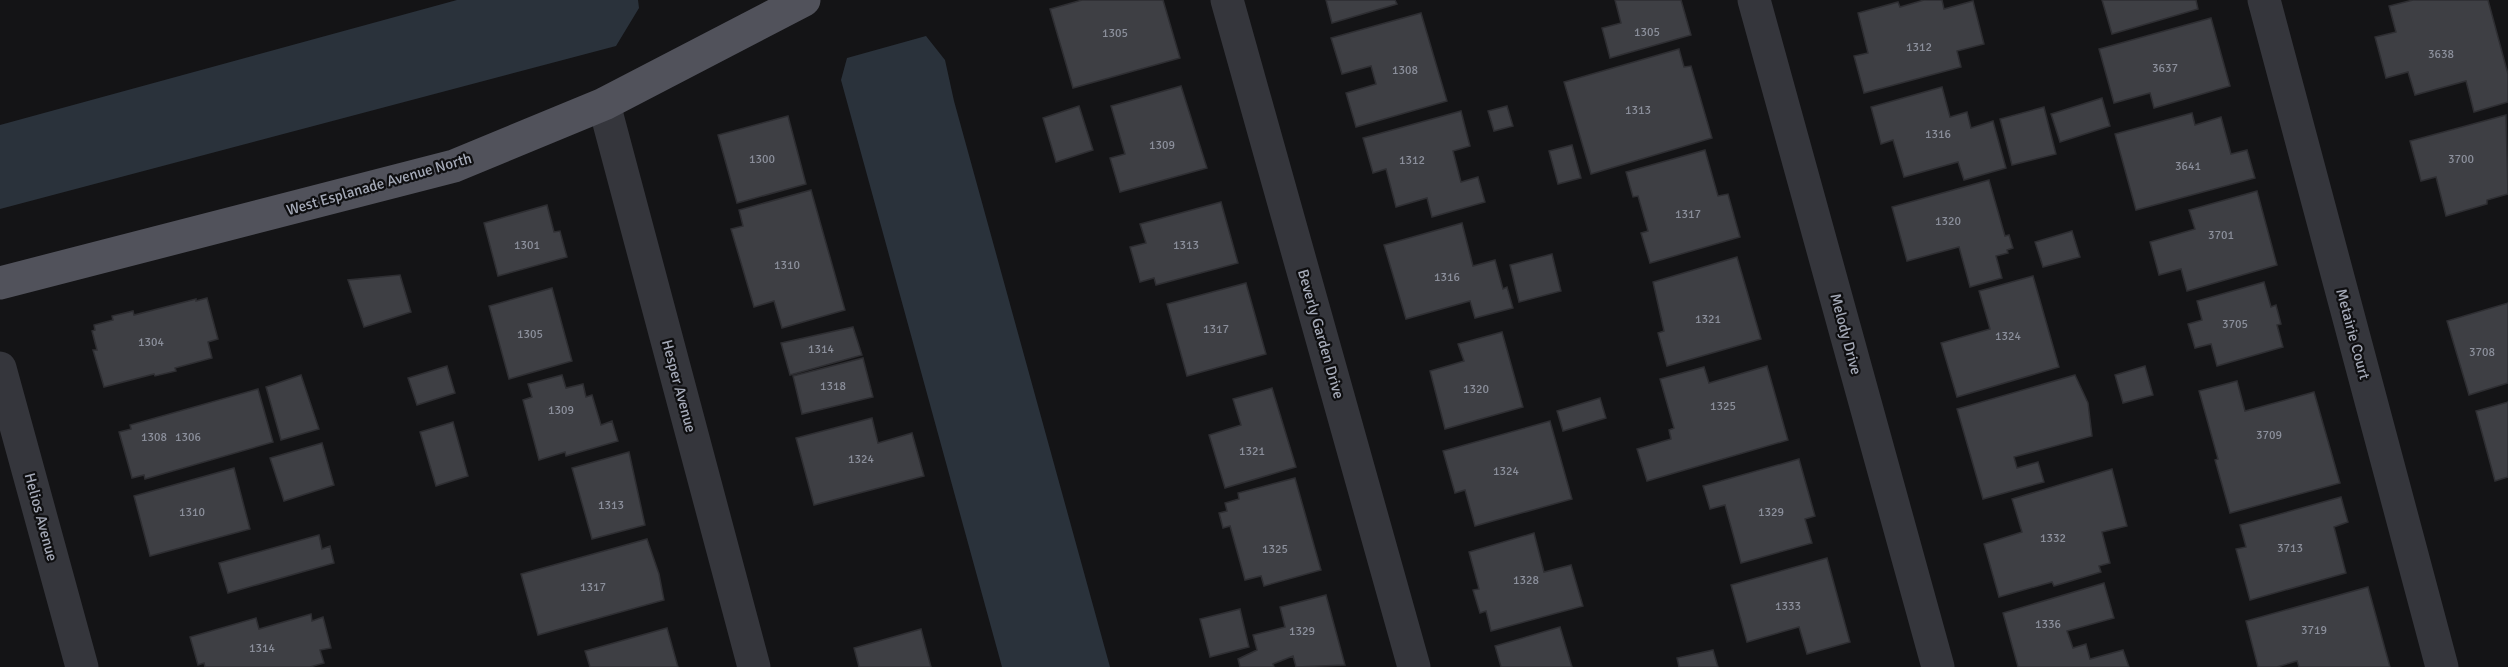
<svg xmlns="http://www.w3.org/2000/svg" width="2508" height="667" viewBox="0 0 2508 667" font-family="Signika,sans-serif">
<rect width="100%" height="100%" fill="#141416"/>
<path fill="#2a323b" d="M457 0H638L639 8 616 46 0 209V125Z
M926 36 945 60 954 101 1110 667H1002L841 80 847 58Z"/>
<path fill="#3e3f44" stroke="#2e2e32" stroke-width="1.5" d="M1082 0H1163L1180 58 1073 88 1050 9Z
M1326 0H1395L1397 4 1332 23Z
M1615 0H1681L1691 35 1610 58 1602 28 1621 23Z
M1924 0H1942L1944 9 1973 1 1984 44 1957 51 1961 67 1864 93 1854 56 1868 53 1858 13 1898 2 1900 7Z
M2102 0H2196L2198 9 2112 34Z
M2413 0H2488L2508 74V102L2474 112 2466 81 2415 95 2408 72 2386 78 2375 37 2396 32 2389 6Z
M1421 13 1447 101 1356 127 1346 93 1376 84 1371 66 1342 74 1331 38Z
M2211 18 2230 86 2154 108 2150 93 2114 103 2099 49Z
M1679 49 1684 67 1691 66 1712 138 1591 174 1564 82Z
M1181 86 1207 168 1120 192 1110 158 1125 154 1111 106Z
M1942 87 1950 117 1967 112 1971 128 1993 121 2006 168 1964 180 1958 162 1904 177 1893 140 1881 144 1871 107Z
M2102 98 2110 126 2060 142 2051 114Z
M1079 106 1093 150 1056 162 1043 118Z
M1507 106 1513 126 1494 131 1488 111Z
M2044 107 2056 154 2012 165 2000 119Z
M1461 111 1470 146 1453 151 1461 182 1478 177 1485 202 1432 217 1427 198 1396 207 1386 169 1373 173 1363 138Z
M2192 113 2195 125 2221 117 2231 154 2247 150 2255 178 2136 210 2115 134Z
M2506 115 2508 194 2487 200V204L2446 216 2436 177 2421 181 2410 141Z
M788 116 806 184 737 203 718 135Z
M1572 145 1581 178 1558 184 1549 151Z
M1705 150 1718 196 1728 194 1740 237 1650 263 1641 233 1648 231 1638 196 1633 197 1626 172Z
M1989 180 2005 236 2009 235 2013 248 2007 250 2008 253 1996 256 2002 278 1970 287 1959 247 1907 261 1892 207Z
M811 190 845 310 782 328 774 301 754 307 731 229 743 226 739 210Z
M2257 191 2277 265 2187 291 2181 269 2159 275 2150 242 2195 229 2189 210Z
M1221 202 1238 263 1156 285 1154 278 1140 282 1130 247 1146 243 1140 224Z
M547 205 554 232 560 231 567 257 498 276 484 223Z
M1462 223 1473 266 1495 260 1503 289 1507 287 1513 308 1475 318 1470 301 1406 319 1384 245Z
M2072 231 2080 257 2043 267 2035 242Z
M1552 254 1561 291 1519 302 1510 265Z
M1737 257 1761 339 1667 366 1658 333 1664 331 1653 282Z
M400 275 411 312 364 327 348 280Z
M2033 276 2059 367 1957 397 1941 343 1990 329 1979 291Z
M2264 282 2271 307 2276 305 2281 324 2277 325 2283 347 2217 366 2211 344 2195 348 2188 324 2202 320 2197 301Z
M1246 283 1266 354 1187 376 1167 304Z
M552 288 572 361 509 379 489 306Z
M207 298 218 339 208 342 212 358 175 368 176 371 155 376 154 374 104 387 93 350H97L92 331 95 330 94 325 113 320 112 316 133 311 134 315 196 299V301Z
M2508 303V383L2469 395 2447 321Z
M853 327 862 355 790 375 781 343Z
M1502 332 1523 407 1445 429 1430 371 1464 361 1458 344Z
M863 358 873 397 802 414 793 376Z
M447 366 455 393 417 405 408 378Z
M1767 366 1788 440 1647 481 1637 449 1671 439 1669 430 1674 428 1660 379 1704 367 1709 383Z
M2145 366 2153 395 2123 403 2115 375Z
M301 375 319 429 281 440 266 387Z
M562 375 566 388 583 384 586 397 592 395 601 425 612 421 618 441 566 456 565 452 539 460 523 400 532 397 528 384Z
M2075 375 2088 403 2092 436 2014 457 2017 468 2038 462 2044 482 1983 499 1957 409Z
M2237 381 2245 411 2314 392 2340 483 2230 513 2215 460 2218 459 2199 391Z
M1272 388 1296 467 1225 488 1209 435 1241 425 1233 399Z
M258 389 273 442 145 479 144 475 132 478 119 432 131 429 130 425Z
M1600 398 1606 418 1563 431 1557 411Z
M2508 402V477L2495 481 2476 411Z
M872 418 878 443 912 433 924 476 814 505 796 438Z
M1550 421 1572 499 1475 526 1465 490 1455 493 1443 451Z
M453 422 468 476 436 486 420 432Z
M322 443 334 485 284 501 270 458Z
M629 452 645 525 592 539 572 468Z
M1799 459 1815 516 1805 519 1812 543 1741 563 1725 505 1710 509 1703 486Z
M234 468 250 529 150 556 134 496Z
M2112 469 2127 526 2102 532 2110 563 2099 566 2101 572 2054 586 2052 582 1999 597 1984 544 2022 532 2012 499Z
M1295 478 1321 570 1264 586 1261 576 1245 580 1230 526 1223 528 1219 513 1227 511 1225 503 1239 499 1238 493Z
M2341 497 2348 522 2334 527 2346 573 2250 600 2236 549 2246 547 2240 525Z
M1534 533 1544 572 1571 565 1583 606 1491 631 1486 611 1480 613 1473 590 1479 589 1469 552Z
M319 535 322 549 330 546 334 563 228 593 219 563Z
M647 539 659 574 664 600 538 635 521 574Z
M1827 558 1850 642 1807 654 1799 627 1747 642 1731 585Z
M2104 583 2114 618 2067 631 2073 648 2086 644 2090 659 2123 650 2129 667H2018L2003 613Z
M2368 587 2390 667H2299L2297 661 2277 667H2258L2246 621Z
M1326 595 1345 665 1296 667 1293 656 1273 664 1274 667H1240L1238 659 1257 650 1253 635 1285 627 1280 607Z
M1240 609 1249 647 1210 657 1200 619Z
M311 614 312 621 323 617 331 648 320 650 324 663 310 667H205L204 663 198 665 190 637 256 618 259 629Z
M1560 627 1572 667H1501L1495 646Z
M667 628 678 667H590L585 651Z
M921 629 931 667H859L854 648Z
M1713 650 1718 667H1679L1677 658Z"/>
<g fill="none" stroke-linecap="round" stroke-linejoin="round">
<path stroke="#35363c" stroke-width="33" d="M1227 0 1414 667
M1754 0 1938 667
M2264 0 2442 667
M604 104 754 667
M0 368 82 667"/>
<path stroke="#51525b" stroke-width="33" d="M0 283 454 166 604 104 804 0"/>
</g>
<g text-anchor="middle" stroke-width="4.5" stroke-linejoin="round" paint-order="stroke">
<g font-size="12" fill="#8b8f9b">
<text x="1647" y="36">1305</text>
<text x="1115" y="37">1305</text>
<text x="1919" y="51">1312</text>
<text x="2441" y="58">3638</text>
<text x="2165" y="72">3637</text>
<text x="1405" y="74">1308</text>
<text x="1638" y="114">1313</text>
<text x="1938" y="138">1316</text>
<text x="1162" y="149">1309</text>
<text x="762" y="163">1300</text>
<text x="2461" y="163">3700</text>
<text x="1412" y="164">1312</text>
<text x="2188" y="170">3641</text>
<text x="1688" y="218">1317</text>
<text x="1948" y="225">1320</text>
<text x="2221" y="239">3701</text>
<text x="527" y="249">1301</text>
<text x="1186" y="249">1313</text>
<text x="787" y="269">1310</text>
<text x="1447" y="281">1316</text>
<text x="1708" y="323">1321</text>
<text x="2235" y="328">3705</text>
<text x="1216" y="333">1317</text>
<text x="530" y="338">1305</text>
<text x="2008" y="340">1324</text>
<text x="151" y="346">1304</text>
<text x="821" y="353">1314</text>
<text x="2482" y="356">3708</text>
<text x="833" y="390">1318</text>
<text x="1476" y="393">1320</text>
<text x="1723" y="410">1325</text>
<text x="561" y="414">1309</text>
<text x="2269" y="439">3709</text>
<text x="154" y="441">1308</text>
<text x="188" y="441">1306</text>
<text x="1252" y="455">1321</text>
<text x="861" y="463">1324</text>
<text x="1506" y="475">1324</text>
<text x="611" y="509">1313</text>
<text x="192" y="516">1310</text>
<text x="1771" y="516">1329</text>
<text x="2053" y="542">1332</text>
<text x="2290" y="552">3713</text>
<text x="1275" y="553">1325</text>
<text x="1526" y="584">1328</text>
<text x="593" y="591">1317</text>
<text x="1788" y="610">1333</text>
<text x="2048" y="628">1336</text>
<text x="2314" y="634">3719</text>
<text x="1302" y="635">1329</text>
<text x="262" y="652">1314</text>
</g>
<g font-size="15" fill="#a5aab8" stroke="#0f0f11">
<text transform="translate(379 184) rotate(-16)" y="5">West Esplanade Avenue North</text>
<text transform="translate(1321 334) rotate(74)" y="5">Beverly Garden Drive</text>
<text transform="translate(1846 334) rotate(75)" y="5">Melody Drive</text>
<text transform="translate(2353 334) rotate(75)" y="5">Metairie Court</text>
<text transform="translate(679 386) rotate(75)" y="5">Hesper Avenue</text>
<text transform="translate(41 517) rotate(75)" y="5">Helios Avenue</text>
</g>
</g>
</svg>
